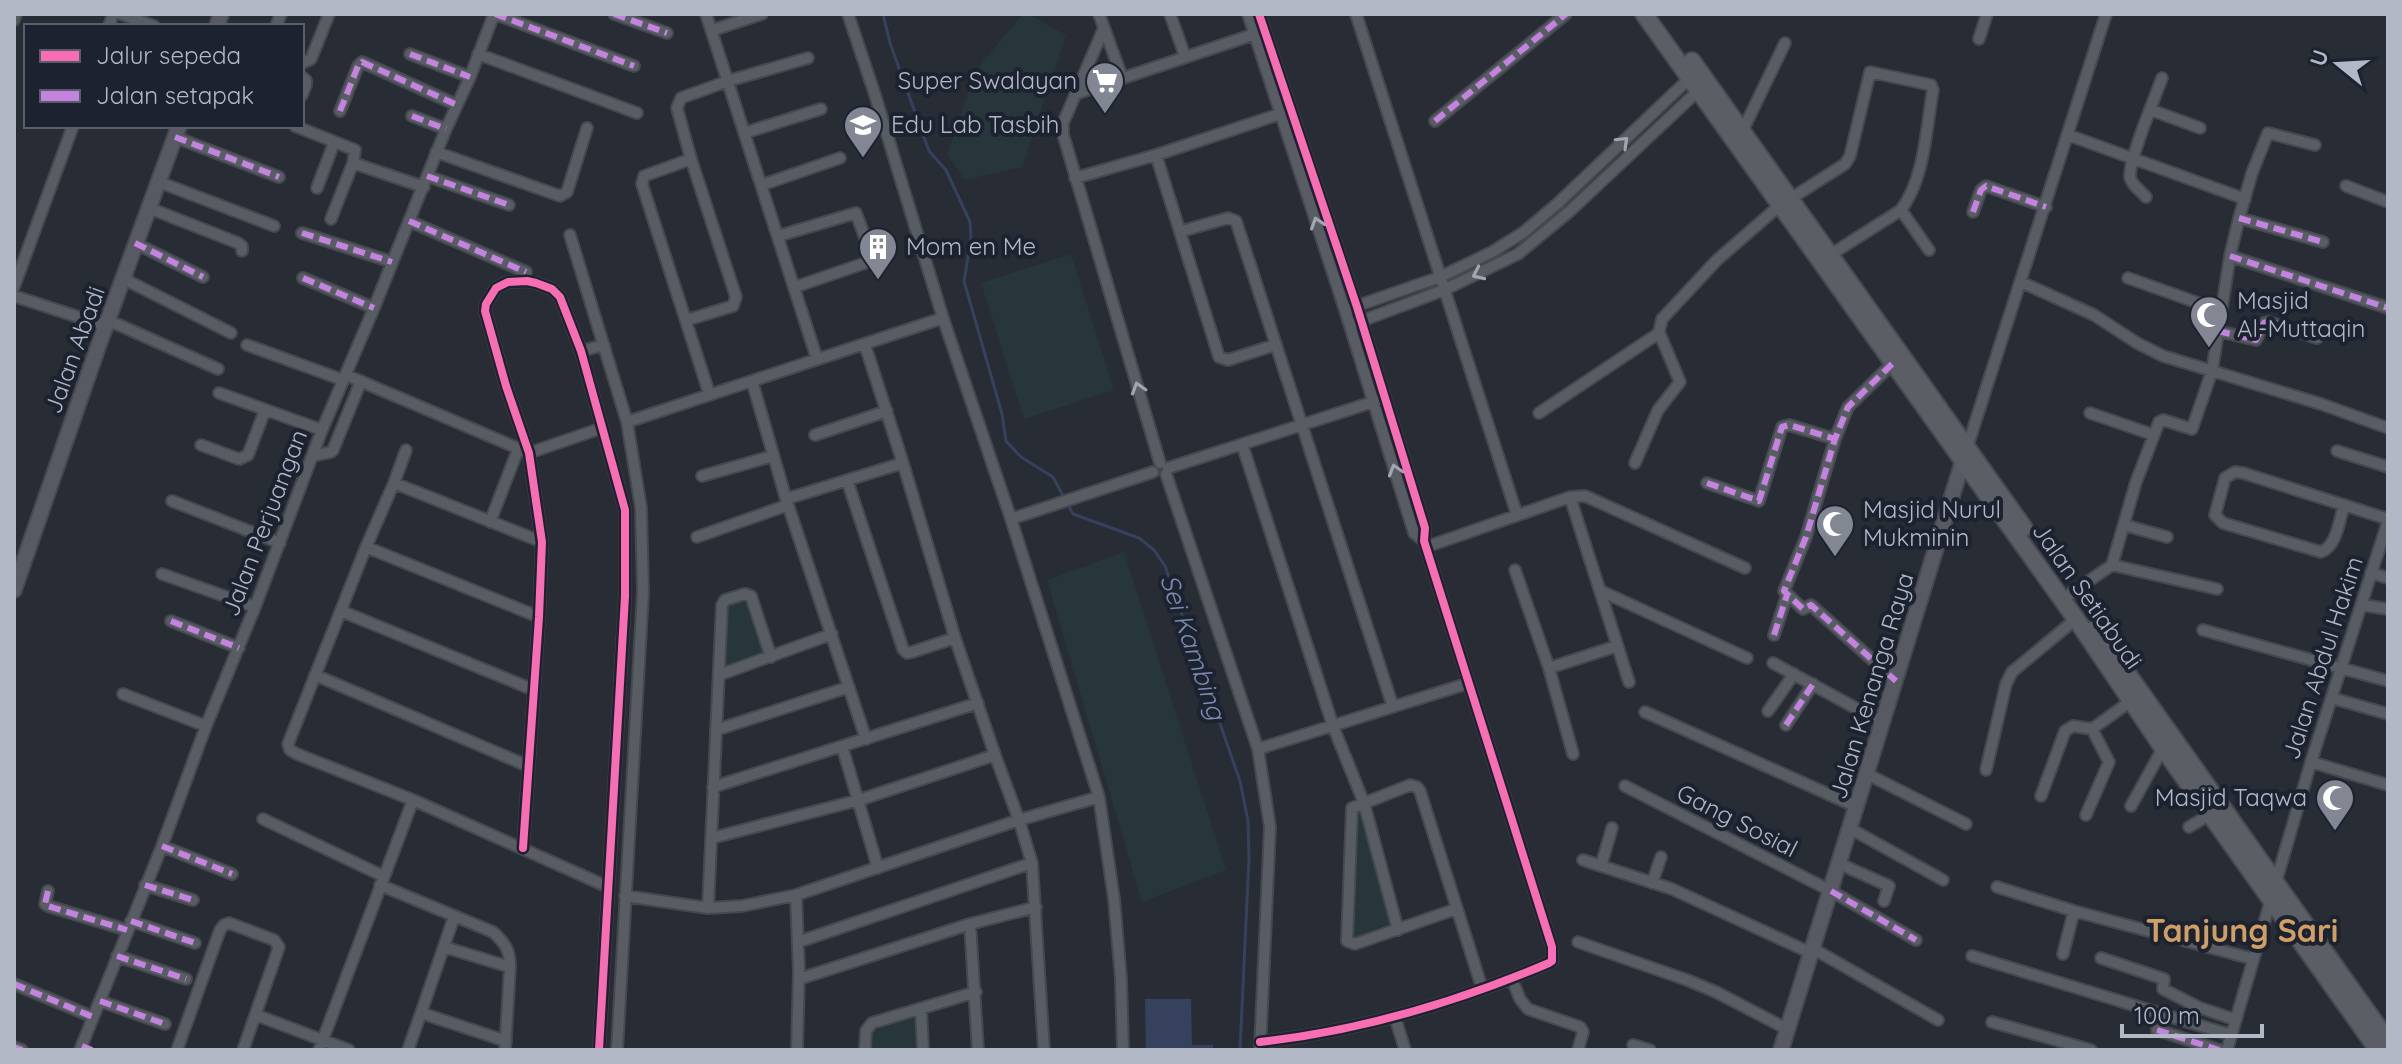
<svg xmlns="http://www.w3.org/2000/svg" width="2402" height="1064" viewBox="0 0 2402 1064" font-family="Quicksand,sans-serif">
<rect width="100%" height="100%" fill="#282c35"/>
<path fill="#26363b" d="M1023 14H1028L1066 35 1022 167 965 180 947 154 976 70Z
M1071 254 1114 390 1024 419 981 283Z
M1124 552 1226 870 1142 902 1047 580Z
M750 597 770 655 719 674 724 605Z
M1364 804 1396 928 1349 942 1355 807Z
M917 1015 918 1050H866L867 1033Z"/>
<path fill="#36425d" d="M1145 999H1191L1192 1045H1213V1050H1146Z"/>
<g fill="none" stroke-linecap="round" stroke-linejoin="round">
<path stroke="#36425d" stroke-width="3" d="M883 14 890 43 929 151 946 170 970 222 971 239 964 281 1002 414 1006 441 1021 457 1053 477 1073 514 1139 538 1154 550 1165 566 1240 781 1248 821 1249 858 1240 1050"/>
<defs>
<path id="street" d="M121 14 154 26
M495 14 634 66
M614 14 667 33
M706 14 817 359
M848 14 875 95 943 318 1011 519 1099 797 1114 899 1121 979 1123 1050
M1099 14 1122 77
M1170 14 1185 56
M1248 14 1345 310 1414 533 1424 541
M1259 14 1357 307 1425 528 1424 541 1552 947V961L1549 963C1457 1002 1360 1031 1260 1042
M1356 14 1517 515
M14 20 16 14
M109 26 113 14
M276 26 281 14
M1104 28 1063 123V134L1160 463
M713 30 762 14
M1979 39 1987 14
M410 54 470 77
M478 54 637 113
M302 63 311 59 329 14
M302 77 306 80V85L302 95
M1078 93 1258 33
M2151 110 2200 128
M340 111 358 66 362 62 457 105
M412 116 446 129
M1435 121 1566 14
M295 126 355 150 353 163 331 219
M1742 132 1785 43
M744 133 821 109
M2068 135 2245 199
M175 137 279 177
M436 152 560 196 567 192 587 128
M1156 155 1219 357 1228 360 1275 345
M691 159 644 176 642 184 709 393
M353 163 424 187
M427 176 509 205
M1075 178 1156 155 1286 112
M159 182 274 226
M762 185 840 158
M2346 186 2388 202
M317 188 334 143
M2146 197C2141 191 2131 184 2130 177 2129 158 2155 98 2162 78
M149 208 238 243 242 246V251
M1901 210 1929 250
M1973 212 1981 190 1986 186 2046 207
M2239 218 2323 242
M409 221 526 272
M1182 231 1228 218 1236 221 1393 707
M302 233 392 262
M570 235 627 422 641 508 643 592 617 1050
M778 236 856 213 871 254 868 262 795 287
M135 243 203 277
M2230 256 2388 308
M303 278 374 308
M2128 278 2221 311
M124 279 231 333
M2021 282 2094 315 2137 343 2163 356 2321 404 2388 428
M14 287 73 126
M14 296 106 326
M1351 308 1440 277 1492 252 1524 232 1557 204 1693 75
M687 320 733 306 736 297 691 159 677 108 681 98 728 81 808 58
M108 322 119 325 218 369
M1356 323 1444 290 1518 254 1570 211 1701 88
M2218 331 2256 340 2264 323 2268 322 2317 338
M247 345 343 380
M865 345 903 463 955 638 995 755 1019 820 1032 863 1044 1050
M581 351 604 345
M1892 364 1848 407 1835 439 1806 537 1784 591 1803 609 1811 605 1896 681
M346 375 529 453 602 428
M752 381 786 499 866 739
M219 393 322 430
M1539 413 1656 335 1659 332 1662 319 1717 260 1779 206 1845 164 1850 156 1870 72 1931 85 1933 90C1926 128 1925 178 1901 210L1830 255
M2090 413 2154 435
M627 422 943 318
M815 435 887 411
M1242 444 1333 726 1364 803 1398 930
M201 445 239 459 248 455 265 410
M1967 448 2106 14
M2337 451 2388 467
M313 456 331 452 333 450 361 381
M1635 463 1658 410 1680 382 1659 332
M1168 468 1379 400
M1166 474 1258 749 1270 827 1260 1050
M702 476 773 456
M847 480 903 649 907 653 912 652 955 638
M394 483 406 450
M1707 483 1759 501 1782 427 1789 425 1835 439
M1570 497 1629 682
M786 499 903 463
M172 501 280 543
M2344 505C2339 521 2337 546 2321 552L2223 523 2215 515 2225 478 2235 472 2243 473 2388 519
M1011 519 1153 472
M490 522 519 447
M2124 525 2167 537
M697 537 788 505
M542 542 394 483 366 547 288 744 290 750 297 754 413 800 608 887
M366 547 539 617
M1426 547 1570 497 1585 496 1745 568
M2112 565 2217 589
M1515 570 1549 668 1617 646
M2371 573 2388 578
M162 574 255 607
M1601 591 1747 658
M2070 594 2112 565 2136 482 2159 422 2163 420 2192 429 2212 371 2230 256 2239 218 2252 173 2268 133 2315 145
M2362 605 2388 609
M341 611 534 690
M171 621 239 648
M2203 630 2388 681
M1774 635 1787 595
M1773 663 1883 723
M1549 668 1573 754
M315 675 528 766
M719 675 832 634
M123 694 206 726
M2332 698 2388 714
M1768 711 1794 674
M1645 712 1857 807
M1786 725 1813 684
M716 730 849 687
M842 746 878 868
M1258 749 1469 683
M2311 762 2388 785
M1986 770 2006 684 2012 672 2076 619
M1867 774 1966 824
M1625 786 1831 891 1916 940
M713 787 978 703
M2041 796 2065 731 2073 726 2092 729 2131 701
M2131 806 2163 748
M2086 815 2109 762 2092 729
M263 819 383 876
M2189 827 2209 815
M1851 829 1943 880
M712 838 859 800 995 755
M162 846 232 874
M523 848 539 617 542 542 529 453 506 386 485 311 486 304 496 288 508 282 527 281 536 283 552 289 560 297 581 351 625 510V596L599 1050
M1583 860 1672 889 1811 953
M1840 864 1889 886 1884 901
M1601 866 1612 828
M1652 883 1661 857
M145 885 193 900
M380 885 493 932C505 943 510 950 510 967L505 1050
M1997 887 2074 911 2253 959
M48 891 45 904 48 906 127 930
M796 895 799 971 797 1050
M625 896 708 908 742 906 796 895 1019 820 1099 797
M708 908 722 605 725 600 745 594 751 596 771 657
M1456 909 1355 944 1347 941 1352 808 1410 785 1417 787 1420 791 1482 988
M454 917 421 1013 506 1041
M131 921 195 943
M970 924 978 1050
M798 942 1032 863
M1578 942 1687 980 1716 992 1787 1029
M444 947 510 967
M1812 948 1938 1020
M2063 954 2074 911
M117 956 186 979
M1972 956 2231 1035
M2101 958 2164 979 2163 989 2198 1007 2236 1020
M799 979 970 924 1036 907
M1512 979 1520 999 1528 1009 1580 1027 1583 1032 1578 1050
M14 984 93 1017
M100 1001 165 1024
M921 1010 923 1050
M256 1015 349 1050
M1395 1017 1405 1050
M1992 1022 2091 1050
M2157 1030 2219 1050
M1633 1045 1650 1050
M14 1047 22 1050
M80 1050 162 846 206 726 255 607 322 430 374 308 446 129 470 77 494 14
M177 1050 220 930 224 925 229 923 274 940 279 947 243 1050
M319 1050 413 800
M408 1050 421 1013
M865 1050 866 1031 872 1023 976 992
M2227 1050 2311 762 2388 521"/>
<path id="secondary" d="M217 26 221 14
M14 590 99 344 179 126
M1781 1050 1965 454"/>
<path id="primary" d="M1644 14 2076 619 2163 748 2378 1050
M1692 61 2024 528
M2095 628 2388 1041"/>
</defs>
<use href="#street" stroke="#45484f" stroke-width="14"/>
<use href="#secondary" stroke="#45484f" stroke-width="18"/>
<use href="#primary" stroke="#464952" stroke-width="20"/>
<use href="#street" stroke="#585c63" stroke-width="10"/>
<use href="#secondary" stroke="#575a62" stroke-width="14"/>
<use href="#primary" stroke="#5b5e65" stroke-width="16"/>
<path stroke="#c483df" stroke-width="6" stroke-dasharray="12 6" stroke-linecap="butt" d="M495 14 634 66
M614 14 667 33
M410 54 470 77
M340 111 358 66 362 62 457 105
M412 116 446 129
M1435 121 1566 14
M175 137 279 177
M427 176 509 205
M1973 212 1981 190 1986 186 2046 207
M2239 218 2323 242
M409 221 526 272
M302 233 392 262
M135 243 203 277
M2230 256 2388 308
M303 278 374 308
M2218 331 2256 340 2264 323 2268 322 2317 338
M1892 364 1848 407 1835 439 1806 537 1784 591 1803 609 1811 605 1896 681
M1707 483 1759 501 1782 427 1789 425 1835 439
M171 621 239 648
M1774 635 1787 595
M1786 725 1813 684
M162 846 232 874
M145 885 193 900
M48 891 45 904 48 906 127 930
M1831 891 1916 940
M131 921 195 943
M117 956 186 979
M14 984 93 1017
M100 1001 165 1024
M2157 1030 2219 1050
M82 1046 92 1050
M14 1047 22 1050"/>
<defs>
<path id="cycleway" d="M1259 14 1357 307 1425 528 1424 541 1552 947V961L1549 963C1457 1002 1360 1031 1260 1042
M523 848 539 617 542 542 529 453 506 386 485 311 486 304 496 288 508 282 527 281 536 283 552 289 560 297 581 351 625 510V596L599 1050"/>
</defs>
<use href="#cycleway" stroke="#1c2230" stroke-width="13"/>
<use href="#cycleway" stroke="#f96db3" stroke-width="8"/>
</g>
<defs><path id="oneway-chevron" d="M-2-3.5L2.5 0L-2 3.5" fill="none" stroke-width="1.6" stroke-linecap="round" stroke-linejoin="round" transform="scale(2)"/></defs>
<g stroke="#a0a6b2">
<use href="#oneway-chevron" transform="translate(1623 142) rotate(-44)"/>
<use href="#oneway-chevron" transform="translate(1317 223) rotate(-108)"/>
<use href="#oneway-chevron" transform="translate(1478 274) rotate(155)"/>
<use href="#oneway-chevron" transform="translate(1138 388) rotate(-107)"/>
<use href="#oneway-chevron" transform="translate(1395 470) rotate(-107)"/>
</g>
<defs>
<symbol id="supermarket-pin" viewBox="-11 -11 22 30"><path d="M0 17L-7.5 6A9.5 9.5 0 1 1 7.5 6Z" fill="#828793" stroke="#1c2230"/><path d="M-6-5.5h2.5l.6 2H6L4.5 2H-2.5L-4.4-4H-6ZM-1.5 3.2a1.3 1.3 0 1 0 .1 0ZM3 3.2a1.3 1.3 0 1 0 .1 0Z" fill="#fff"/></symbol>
<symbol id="school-pin" viewBox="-11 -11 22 30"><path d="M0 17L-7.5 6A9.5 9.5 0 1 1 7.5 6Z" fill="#828793" stroke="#1c2230"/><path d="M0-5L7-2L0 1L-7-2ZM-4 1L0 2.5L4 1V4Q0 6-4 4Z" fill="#fff"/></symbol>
<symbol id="building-pin" viewBox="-11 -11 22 30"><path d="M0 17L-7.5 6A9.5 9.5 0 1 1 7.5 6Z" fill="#828793" stroke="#1c2230"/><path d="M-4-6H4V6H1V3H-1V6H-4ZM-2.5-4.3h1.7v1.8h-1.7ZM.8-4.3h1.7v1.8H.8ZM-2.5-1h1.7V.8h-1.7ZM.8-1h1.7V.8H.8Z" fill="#fff"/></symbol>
<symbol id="mosque-pin" viewBox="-11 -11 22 30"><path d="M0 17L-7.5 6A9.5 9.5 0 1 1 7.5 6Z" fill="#828793" stroke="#1c2230"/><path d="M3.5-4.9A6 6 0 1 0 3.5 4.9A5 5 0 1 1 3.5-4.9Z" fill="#fff"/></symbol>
</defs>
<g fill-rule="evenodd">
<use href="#supermarket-pin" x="1083" y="59" width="44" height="60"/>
<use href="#school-pin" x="841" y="103" width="44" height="60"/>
<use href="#building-pin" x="856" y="225" width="44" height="60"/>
<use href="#mosque-pin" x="2187" y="293" width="44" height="60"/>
<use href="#mosque-pin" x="1813" y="502" width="44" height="60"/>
<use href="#mosque-pin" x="2313" y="776" width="44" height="60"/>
</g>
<g text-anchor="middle" stroke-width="8" stroke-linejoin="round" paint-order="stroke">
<g font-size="24" fill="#b2b8c6" stroke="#1c2230" text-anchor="start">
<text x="1077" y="89" text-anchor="end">Super Swalayan</text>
<text x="891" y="133">Edu Lab Tasbih</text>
<text x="906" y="255">Mom en Me</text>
<text x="2237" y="309">Masjid<tspan x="2237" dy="28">Al-Muttaqin</tspan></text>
<text x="1863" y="518">Masjid Nurul<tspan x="1863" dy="28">Mukminin</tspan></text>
<text x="2307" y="806" text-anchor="end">Masjid Taqwa</text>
</g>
<g font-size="24" fill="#b2b8c6" stroke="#1c2230">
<text transform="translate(75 350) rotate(-70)" y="8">Jalan Abadi</text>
<text transform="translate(265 523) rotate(-69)" y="8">Jalan Perjuangan</text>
<text transform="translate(2087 596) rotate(55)" y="8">Jalan Setiabudi</text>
<text transform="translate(2323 658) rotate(-72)" y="8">Jalan Abdul Hakim</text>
<text transform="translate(1872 686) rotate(-73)" y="8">Jalan Kenanga Raya</text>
<text transform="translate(1737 821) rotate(27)" y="8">Gang Sosial</text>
</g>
<g font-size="26" font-style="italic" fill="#7b8bad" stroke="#1c2230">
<text transform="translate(1193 647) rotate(71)" y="9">Sei Kambing</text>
</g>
<g font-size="32" font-weight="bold" fill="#d09f64" stroke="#1c2230">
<text x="2242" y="942">Tanjung Sari</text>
</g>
</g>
<rect width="2402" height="1064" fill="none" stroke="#b2b8c6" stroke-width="32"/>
<rect x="24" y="24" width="280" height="104" fill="#1c2230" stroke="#585e6c" stroke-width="2"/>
<rect x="40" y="50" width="40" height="12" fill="#f96db3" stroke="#585e6c" stroke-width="2"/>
<text x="96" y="64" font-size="24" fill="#b2b8c6">Jalur sepeda</text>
<rect x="40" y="90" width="40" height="12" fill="#c483df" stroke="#585e6c" stroke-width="2"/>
<text x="96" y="104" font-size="24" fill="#b2b8c6">Jalan setapak</text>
<g transform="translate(2338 64) rotate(288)" stroke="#1c2230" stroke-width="6" paint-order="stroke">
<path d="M0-6L14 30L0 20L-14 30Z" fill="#b2b8c6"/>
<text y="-12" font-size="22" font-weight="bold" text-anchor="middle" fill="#b2b8c6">U</text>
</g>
<path d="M2122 1024v12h140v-12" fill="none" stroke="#b2b8c6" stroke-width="4"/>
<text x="2134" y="1024" font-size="24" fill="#b2b8c6" stroke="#1c2230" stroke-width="6" paint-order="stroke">100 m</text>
</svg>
